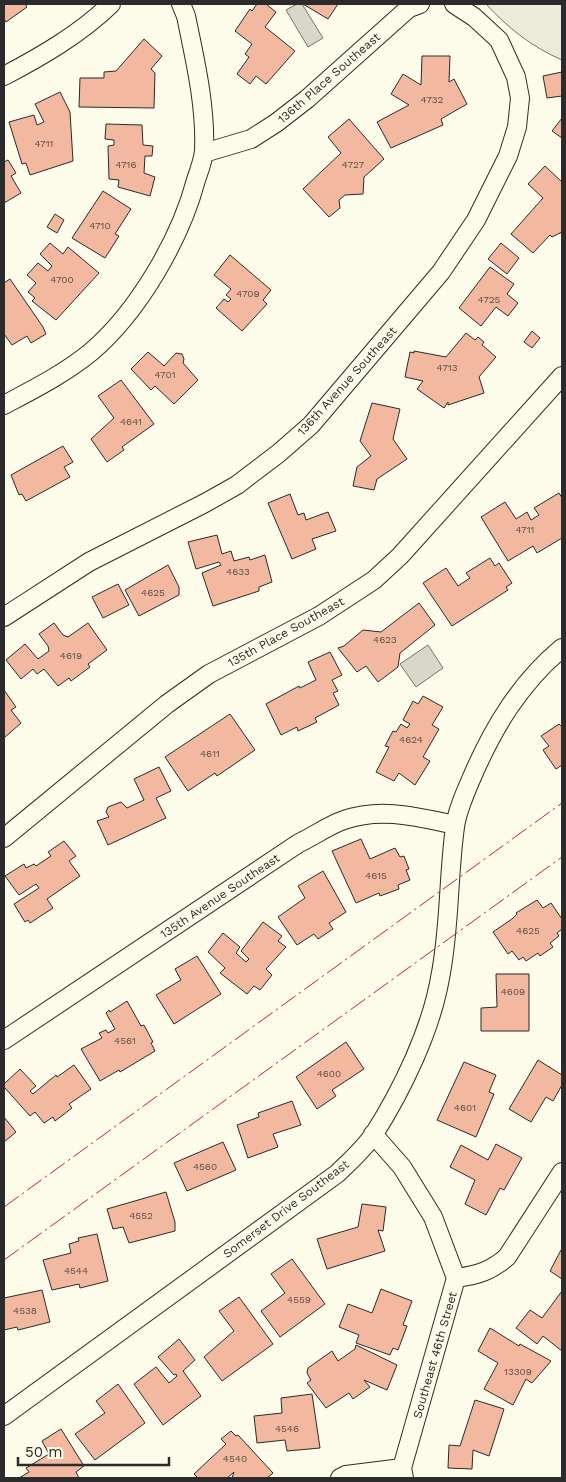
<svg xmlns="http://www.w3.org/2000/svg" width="566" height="1482" viewBox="0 0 566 1482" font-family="'Work Sans',sans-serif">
<rect width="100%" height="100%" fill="#fdfbea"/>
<path fill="#ecebdb" stroke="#74746e" d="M486 4H562V60C532 47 508 28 486 4Z"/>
<path fill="#d8d7c9" stroke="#74746e" d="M297 4H302L323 38 308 47 286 10Z
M428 645 443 668 416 687 400 664Z"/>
<path fill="#f2b8a0" stroke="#2b2b2b" d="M4 4H25L27 7 6 22 4 19Z
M257 4H266L276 12 265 27 295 51 266 84 256 76 250 84 237 74 249 57 245 54 252 44 235 31 250 9 252 11Z
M303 4H338L328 19Z
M144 39 162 56 151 69 155 73 154 108 79 107 80 78H104V72L116 71Z
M422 56H450L449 82 454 79 467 104 441 119 443 125 391 148 377 122 409 105 391 94 403 74 421 85Z
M562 72V96L547 98 543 76Z
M60 92 70 112 73 161 30 175 26 163 22 164 9 122 34 115 37 125 44 122 35 104Z
M562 118V138L552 131Z
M349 119 384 159 364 177 363 194 345 195 339 200 340 208 329 217 303 189 341 153 328 137Z
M106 124 142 125 143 145 153 146 152 156H145L144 173 155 177 150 196 118 187 119 180 109 179 108 146 114 145V140L105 139Z
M8 160 16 173 11 176 21 193 4 203V162Z
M545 166 562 182V232L552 237 550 235 533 253 511 234 543 198 528 184Z
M103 191 131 209 115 234 119 236 105 258 72 238Z
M55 214 64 220 57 233 47 227Z
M50 243 63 254 68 247 99 273 56 320 32 301 35 298 28 292 36 283 27 275 38 263 48 271 52 266 40 254Z
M501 243 519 258 507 274 488 259Z
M230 255 271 290 263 300 267 304 242 331 216 308 224 299 228 302 231 299 226 295 231 289 214 275Z
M490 267 514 284 507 294 518 303 508 316 496 307 481 326 459 308Z
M10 279 43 327 46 334 31 343 27 336 12 345 4 334V283Z
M532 331 540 338 532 348 524 342Z
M466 333 475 340 478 337 484 342 482 345 496 357 479 377 484 393 448 405V402L444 408 417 389 423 381 405 377 410 352 414 353V351L446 357Z
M148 352 164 366 176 353 182 354 184 359 183 363 198 380 174 404 155 386 151 390 131 369Z
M121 380 154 424 122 447 124 450 107 462 91 439 114 418 98 396Z
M372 403 400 409 393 439 407 459 377 479 374 490 353 486 357 467 371 456 360 441Z
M63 446 73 462 64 467 70 477 26 501 22 494 19 495 11 475Z
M559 493 562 498V538L537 553 533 546 508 561 481 517 505 502 516 519 527 512 531 520 539 515 534 508Z
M290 494 298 515 304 513 306 520 328 512 336 531 312 539 316 549 292 559 268 503Z
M217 535 222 554 231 551 234 561 249 557 250 560 265 555 272 582 259 587V591L213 606 202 573 221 565 219 562 196 569 188 542Z
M490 558 495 566 499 563 512 583 506 587 508 590 452 626 423 583 446 568 458 586 470 578 466 573Z
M168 565 179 587V595L139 616 125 590Z
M118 584 129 605 103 618 92 597Z
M419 603 435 625 400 653 398 667 378 682 366 666 357 672 338 648 344 646 363 630 381 632Z
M54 623 63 635 68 637 88 623 107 650 88 664 90 667 71 681 69 678 58 686 44 669 37 674 33 669 21 679 6 660 25 644 38 659 49 651 48 646 39 634Z
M330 652 342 675 332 680 338 691 333 693 339 705 315 718 317 722 298 731 297 727 281 735 266 704 299 686 300 688 316 680 308 662Z
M4 690 16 707 11 710 21 723 4 738Z
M423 696 443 707 432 725 439 729 423 757 430 761 415 785 399 773 394 781 376 772 389 747 385 746 393 731 396 732 401 724 407 728 410 724 403 720 413 701 418 704Z
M230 714 255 750 217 776 215 773 188 791 165 757Z
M559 724 562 727V765L556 769 543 750 549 746 541 736Z
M159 767 171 791 156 798 166 818 108 845 97 821 109 817 106 812 108 807 121 802 127 808 144 800 134 779Z
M361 839 370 859 395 848 400 857 404 856 409 869 406 870 410 880 398 885 399 889 380 896 379 893 356 903 332 851Z
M64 841 76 856 69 861 80 876 47 899 53 908 30 923 28 920 25 922 14 904 39 888 36 884 19 895 5 876 24 864 26 868 34 864 36 866 51 856 48 852Z
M323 871 346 912 329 923 333 929 318 939 314 934 297 945 278 917 305 898 298 886Z
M537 900 543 908 551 903 562 919V929L557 933 559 936 550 943 553 947 540 956 538 953 526 961 523 957 519 960 512 951 508 954 493 932 512 919 517 914 516 913Z
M263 922 282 936 278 941 286 947 266 969 272 975 260 990 254 986 247 994 220 973 225 968 208 952 223 933 240 947 236 953 246 962 249 959 241 951Z
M197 956 221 994 174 1024 156 995 181 980 175 969Z
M496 974H529V1031H481V1008L497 1007Z
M127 1001 141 1026 144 1025 153 1042 151 1043 155 1051 120 1072 119 1070 100 1081 81 1049 102 1038 99 1033 106 1030 108 1033 115 1029 106 1013 109 1010 110 1012Z
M346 1042 364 1069 332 1090 336 1096 317 1109 296 1077Z
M538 1060 562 1075V1085L553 1101 546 1097 531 1122 509 1109Z
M464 1062 496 1075 489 1092 494 1094 476 1137 437 1120Z
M74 1065 91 1089 69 1104 72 1108 55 1121 53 1117 44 1123 35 1112 30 1116 4 1087V1084L20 1069 36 1086 30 1091 33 1094 56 1075 57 1077Z
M292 1101 301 1125 273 1134 278 1147 248 1158 237 1125 259 1117 258 1113Z
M4 1117 16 1132 4 1142Z
M223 1142 236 1170 187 1191 174 1163Z
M496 1144 522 1158 504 1190 500 1188 486 1215 465 1204 475 1180 450 1167 461 1145 488 1160Z
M166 1192 175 1222V1231L129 1243 123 1227 113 1229 107 1209Z
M362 1204 386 1207 383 1231 378 1230 385 1251 327 1269 317 1239 358 1227Z
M97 1234 108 1281 80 1288 79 1284 52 1290 43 1260 71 1253 69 1244 79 1241 78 1238Z
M561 1250 562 1251V1279L550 1271Z
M292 1259 325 1304 280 1337 261 1311 285 1293 271 1274Z
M381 1289 412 1301 403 1325 407 1326 398 1350 393 1348 390 1355 356 1343 359 1335 339 1327 348 1304 372 1313Z
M42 1290 50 1322 18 1330 17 1327 4 1330V1298Z
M562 1291V1351L543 1336 537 1344 516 1328 530 1310 542 1318Z
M239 1297 273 1344 222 1381 204 1357 234 1331 219 1311Z
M490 1328 519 1346 520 1344 551 1361 532 1383 526 1379 513 1405 484 1389 498 1363 478 1351Z
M179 1339 195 1360 183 1371 201 1396 163 1425 134 1384 156 1367 169 1383 177 1376 176 1374 174 1375 158 1357Z
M356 1345 397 1365 387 1390 364 1380 370 1387 353 1399 349 1393 326 1408 307 1383 311 1380 307 1373 308 1368 332 1351 338 1361 355 1349Z
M118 1384 145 1423 95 1460 75 1434 105 1413 96 1401Z
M312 1394 320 1448 287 1451 285 1440 257 1443 254 1416 282 1413 281 1398Z
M475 1400 504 1409 489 1456 473 1450 472 1469 448 1468 449 1445 460 1446Z
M61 1429 84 1466 76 1472 79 1478H19L29 1472 26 1468 49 1454 42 1441Z
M231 1431 236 1436 238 1435 273 1473 267 1478H232L234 1472 227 1478H198L194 1474 226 1444 221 1439Z"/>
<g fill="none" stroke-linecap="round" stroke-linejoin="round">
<defs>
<path id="minor" d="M4 76C42 56 80 34 111 4
M204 153 251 139 276 123 307 99 409 8 420 4
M4 405C34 389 64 374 91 352 138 312 180 240 196 180 199 171 203 161 204 151 206 106 195 60 186 16L181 4
M4 617 89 562 205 503 237 485 279 453 311 425 441 272 476 220 508 156 517 127 520 98 516 77 499 40 474 17 454 4
M4 838 167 704 209 674 319 616 374 580 400 556 562 376
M4 1040 299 843C314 836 329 825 344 820 382 807 417 817 455 825
M373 1134 402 1167 433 1217 456 1278 402 1468 404 1478
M456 1278C478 1275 491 1271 507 1257L562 1172
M4 1416 338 1173C350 1161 364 1149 374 1134 402 1090 431 1030 440 978 450 929 448 877 455 827 457 811 465 793 472 777 493 728 520 683 562 648
M340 1478 346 1475 402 1468"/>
</defs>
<use href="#minor" stroke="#2b2b2b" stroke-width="20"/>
<use href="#minor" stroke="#fdfbea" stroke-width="18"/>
<path stroke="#c62828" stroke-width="1" stroke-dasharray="18 4 2.5 4" stroke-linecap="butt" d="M4 1207 562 803
M4 1260 562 857"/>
</g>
<g text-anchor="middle" stroke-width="4" stroke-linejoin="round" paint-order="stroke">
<g font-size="10" fill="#5d4e48">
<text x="432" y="103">4732</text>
<text x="44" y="147">4711</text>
<text x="126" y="168">4716</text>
<text x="353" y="168">4727</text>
<text x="100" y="229">4710</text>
<text x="62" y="283">4700</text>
<text x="248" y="297">4709</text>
<text x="489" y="303">4725</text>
<text x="447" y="371">4713</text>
<text x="165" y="378">4701</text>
<text x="131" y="425">4641</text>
<text x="525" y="533">4711</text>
<text x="238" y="575">4633</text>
<text x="153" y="596">4625</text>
<text x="385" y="643">4623</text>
<text x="71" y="659">4619</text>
<text x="411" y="743">4624</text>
<text x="210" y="757">4611</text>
<text x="376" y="879">4615</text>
<text x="528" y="934">4625</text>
<text x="513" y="995">4609</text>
<text x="125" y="1044">4561</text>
<text x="329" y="1077">4600</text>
<text x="465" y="1111">4601</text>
<text x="205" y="1170">4560</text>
<text x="141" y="1219">4552</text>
<text x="76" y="1274">4544</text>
<text x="299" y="1303">4559</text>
<text x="25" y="1314">4538</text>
<text x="518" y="1375">13309</text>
<text x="287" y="1432">4546</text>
<text x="235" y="1462">4540</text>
</g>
<g font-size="12" fill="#2b2b2b" stroke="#fdfbea">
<text transform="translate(329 78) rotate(-41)" y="4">136th Place Southeast</text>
<text transform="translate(347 381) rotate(-48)" y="4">136th Avenue Southeast</text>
<text transform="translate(286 632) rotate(-29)" y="4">135th Place Southeast</text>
<text transform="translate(220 896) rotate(-34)" y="4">135th Avenue Southeast</text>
<text transform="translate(286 1209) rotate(-37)" y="4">Somerset Drive Southeast</text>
<text transform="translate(435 1355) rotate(-74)" y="4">Southeast 46th Street</text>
</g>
</g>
<rect width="566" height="1482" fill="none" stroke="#2b2b2b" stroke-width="10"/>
<path d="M18 1457v8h151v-8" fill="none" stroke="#2b2b2b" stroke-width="2.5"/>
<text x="25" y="1457" font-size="15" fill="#2b2b2b" stroke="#fdfbea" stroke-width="4" paint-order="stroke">50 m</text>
</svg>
